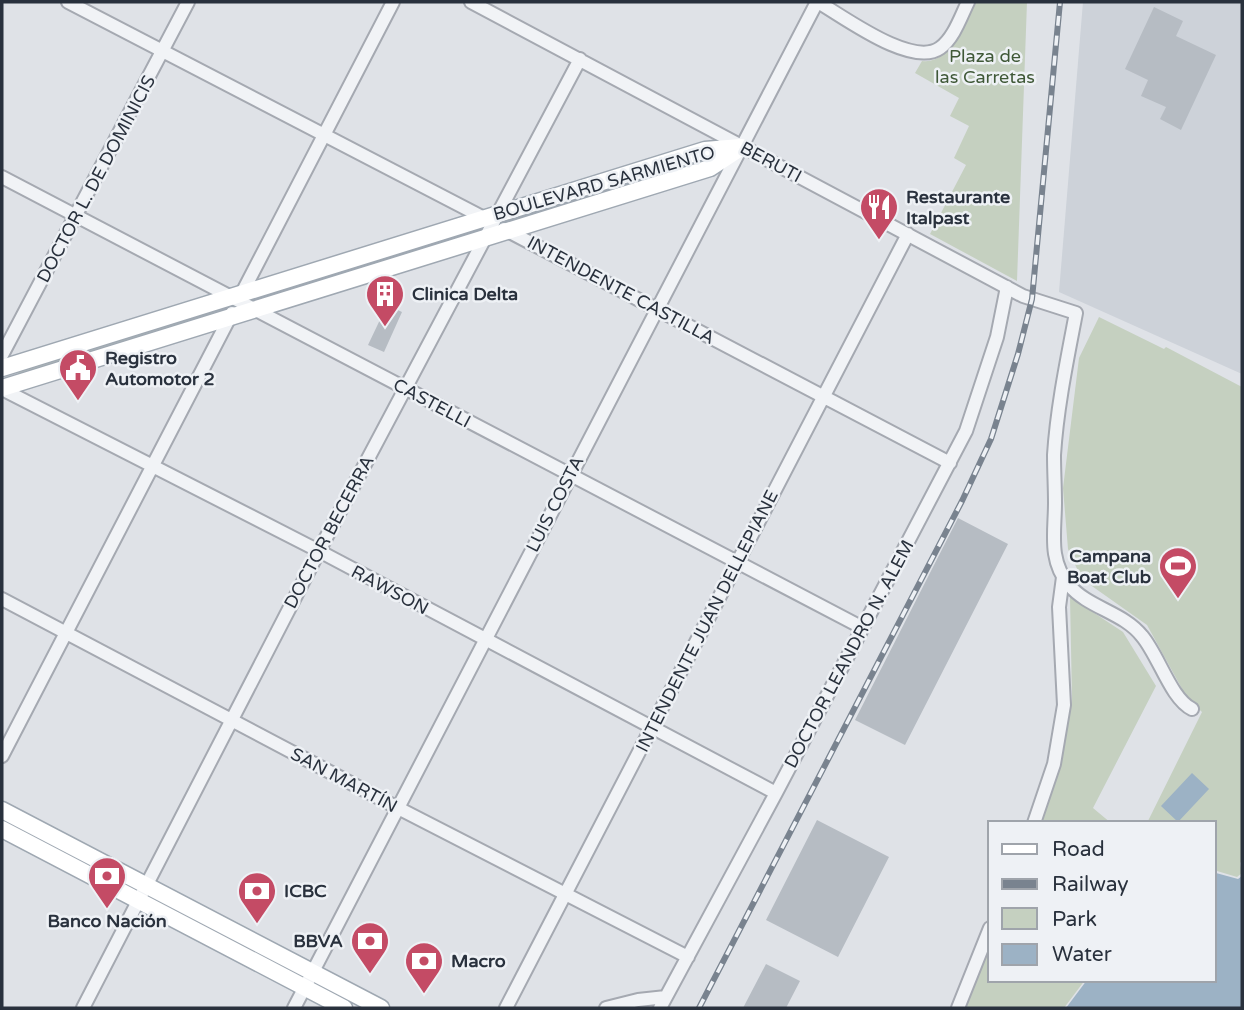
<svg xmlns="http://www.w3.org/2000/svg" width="1244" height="1010" viewBox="0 0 1244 1010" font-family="'Varela Round',sans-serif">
<rect width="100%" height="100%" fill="#dfe2e7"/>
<path fill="#cdd2d9" d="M1083 2H1242V374L1059 292Z"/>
<path fill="#c5d0c0" d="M973 2H1027L1017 281 930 234 966 165 954 158 969 126 950 116 959 98 915 73 922 61C950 65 962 22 973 2Z
M707 157 708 161 513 222 511 220 512 218Z
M461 233 462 237 267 298 266 296V294Z
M213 310 214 314 19 375 18 373V371Z
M1099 317 1164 349 1166 347 1242 387V861L1240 863 1242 873 1237 877 1217 871 1214 873V823H1147L1202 712 1187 698 1147 625 1089 584 1078 571 1068 549 1063 488 1079 358Z
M1070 597 1123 632 1156 686 1093 808 1111 823H1041L1057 778 1072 699Z
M990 941V980H1085L1064 1008H964Z"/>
<path fill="#9cb2c5" d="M1192 773 1209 789 1178 822 1161 806Z
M1216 873 1238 879 1242 876V1008H1066L1087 980H1214Z"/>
<path fill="#b6bcc3" d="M1154 7 1183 21 1176 36 1216 55 1181 130 1160 119 1166 107 1141 96 1148 80 1125 69Z
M387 305 402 312 384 352 368 345Z
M958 518 1008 544 905 745 855 720Z
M817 820 889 857 838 957 766 920Z
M766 964 800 981 786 1008H743Z"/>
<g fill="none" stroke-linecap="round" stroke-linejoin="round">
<defs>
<path id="minor" d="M68 2 488 220
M471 2 1023 296 1076 313C1067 360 1057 408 1054 455 1054 471 1055 487 1055 503 1055 532 1048 560 1069 585 1088 608 1123 612 1142 636 1159 656 1171 699 1192 709
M818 2C844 17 912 68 940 48 954 38 961 16 968 2
M2 177 863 628
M504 229 950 463
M240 297 393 2
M2 355 188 2
M2 389 319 551 776 793
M2 599 398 808 688 957
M2 756 232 313
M1034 823 1054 764 1064 705 1059 607 1063 577
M83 1008 319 551 580 59
M294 1008 817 2
M506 1008 908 234
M606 1008 638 1000 666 997
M660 1008 776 793 966 431 997 337 1007 287
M958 1008 990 928"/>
<path id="major" d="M2 368 705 150 740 147
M2 388 710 168 742 147
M2 810 381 1008
M2 829 344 1008"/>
</defs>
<use href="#minor" stroke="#a5a9b1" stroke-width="16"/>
<use href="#major" stroke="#9fa8b2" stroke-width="19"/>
<use href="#minor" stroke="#f1f3f6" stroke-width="12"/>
<use href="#major" stroke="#fff" stroke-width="16"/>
<defs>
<path id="rail" d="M699 1008 962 501 991 439 1018 354 1032 299 1060 2"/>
</defs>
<use href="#rail" stroke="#79838f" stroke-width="6"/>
<use href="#rail" stroke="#eef1f5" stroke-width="3.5" stroke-dasharray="10" stroke-linecap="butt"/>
</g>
<defs>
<symbol id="restaurant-pin" viewBox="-11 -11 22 30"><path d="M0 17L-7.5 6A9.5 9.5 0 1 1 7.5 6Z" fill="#c44b65" stroke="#eef1f5"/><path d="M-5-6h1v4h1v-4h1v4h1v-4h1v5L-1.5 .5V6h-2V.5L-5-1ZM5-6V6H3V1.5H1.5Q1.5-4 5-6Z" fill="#fff"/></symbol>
<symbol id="building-pin" viewBox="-11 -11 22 30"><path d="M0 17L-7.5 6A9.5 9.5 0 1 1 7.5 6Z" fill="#c44b65" stroke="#eef1f5"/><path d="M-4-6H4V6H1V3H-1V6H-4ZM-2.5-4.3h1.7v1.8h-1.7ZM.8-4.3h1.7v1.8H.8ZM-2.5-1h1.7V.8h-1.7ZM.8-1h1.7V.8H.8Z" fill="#fff"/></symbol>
<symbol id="civic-pin" viewBox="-11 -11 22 30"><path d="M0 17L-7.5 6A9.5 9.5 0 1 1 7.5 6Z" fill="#c44b65" stroke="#eef1f5"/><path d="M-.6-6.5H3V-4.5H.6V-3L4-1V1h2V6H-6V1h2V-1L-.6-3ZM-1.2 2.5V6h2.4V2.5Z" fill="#fff"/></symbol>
<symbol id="stadium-pin" viewBox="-11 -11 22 30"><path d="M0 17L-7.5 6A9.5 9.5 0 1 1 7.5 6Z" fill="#c44b65" stroke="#eef1f5"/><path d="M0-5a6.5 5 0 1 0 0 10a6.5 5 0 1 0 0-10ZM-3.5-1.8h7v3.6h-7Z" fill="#fff"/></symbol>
<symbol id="bank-pin" viewBox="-11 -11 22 30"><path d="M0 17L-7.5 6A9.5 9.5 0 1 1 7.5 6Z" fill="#c44b65" stroke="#eef1f5"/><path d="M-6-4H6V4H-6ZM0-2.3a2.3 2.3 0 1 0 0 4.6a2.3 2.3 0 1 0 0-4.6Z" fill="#fff"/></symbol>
</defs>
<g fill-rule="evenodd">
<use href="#restaurant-pin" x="857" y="185" width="44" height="60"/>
<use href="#building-pin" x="363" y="272" width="44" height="60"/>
<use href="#civic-pin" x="56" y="346" width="44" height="60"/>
<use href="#stadium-pin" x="1156" y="544" width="44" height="60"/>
<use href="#bank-pin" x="85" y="854" width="44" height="60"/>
<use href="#bank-pin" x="235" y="869" width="44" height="60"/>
<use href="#bank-pin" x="348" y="919" width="44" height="60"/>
<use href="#bank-pin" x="402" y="939" width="44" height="60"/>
</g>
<g text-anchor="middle" stroke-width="5" stroke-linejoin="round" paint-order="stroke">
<g font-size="18" fill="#3f5837" stroke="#eef1f5">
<text x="985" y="62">Plaza de<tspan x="985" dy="21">las Carretas</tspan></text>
</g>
<g font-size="18" fill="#29313d" stroke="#eef1f5">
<text transform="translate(771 162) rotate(28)" y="6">BERUTI</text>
<text transform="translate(96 179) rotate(-62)" y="6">DOCTOR L. DE DOMINICIS</text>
<text transform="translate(604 183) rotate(-16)" y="6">BOULEVARD SARMIENTO</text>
<text transform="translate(621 290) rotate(28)" y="6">INTENDENTE CASTILLA</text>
<text transform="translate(432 403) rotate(28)" y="6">CASTELLI</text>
<text transform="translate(555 504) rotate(-63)" y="6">LUIS COSTA</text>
<text transform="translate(329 532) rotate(-62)" y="6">DOCTOR BECERRA</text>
<text transform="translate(390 590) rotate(28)" y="6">RAWSON</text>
<text transform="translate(707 621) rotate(-63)" y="6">INTENDENTE JUAN DELLEPIANE</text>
<text transform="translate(849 654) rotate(-62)" y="6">DOCTOR LEANDRO N. ALEM</text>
<text transform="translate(344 780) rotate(28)" y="6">SAN MARTÍN</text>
</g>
<g font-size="18" font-weight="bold" fill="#29313d" stroke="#eef1f5" text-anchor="start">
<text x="906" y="203">Restaurante<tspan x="906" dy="21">Italpast</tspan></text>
<text x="412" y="300">Clinica Delta</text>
<text x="105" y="364">Registro<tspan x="105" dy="21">Automotor 2</tspan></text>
<text x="1151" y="562" text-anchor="end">Campana<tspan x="1151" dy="21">Boat Club</tspan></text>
<text x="284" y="897">ICBC</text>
<text x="107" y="927" text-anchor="middle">Banco Nación</text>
<text x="343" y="947" text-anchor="end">BBVA</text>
<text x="451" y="967">Macro</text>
</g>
</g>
<rect width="1244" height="1010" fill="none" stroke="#29313d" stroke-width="7"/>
<rect x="988" y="821" width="228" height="161" fill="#eef1f5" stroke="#9fa4ab" stroke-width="2"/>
<rect x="1002" y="844" width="35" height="10" fill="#ffffff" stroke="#9fa4ab" stroke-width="2"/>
<text x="1052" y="856" font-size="21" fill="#29313d">Road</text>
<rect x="1002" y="879" width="35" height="10" fill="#79838f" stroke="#9fa4ab" stroke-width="2"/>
<text x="1052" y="891" font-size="21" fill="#29313d">Railway</text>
<rect x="1002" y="908" width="35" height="21" fill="#c5d0c0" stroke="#9fa4ab" stroke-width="2"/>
<text x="1052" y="926" font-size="21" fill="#29313d">Park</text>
<rect x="1002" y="944" width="35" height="21" fill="#9cb2c5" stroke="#9fa4ab" stroke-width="2"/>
<text x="1052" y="961" font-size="21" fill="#29313d">Water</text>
</svg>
